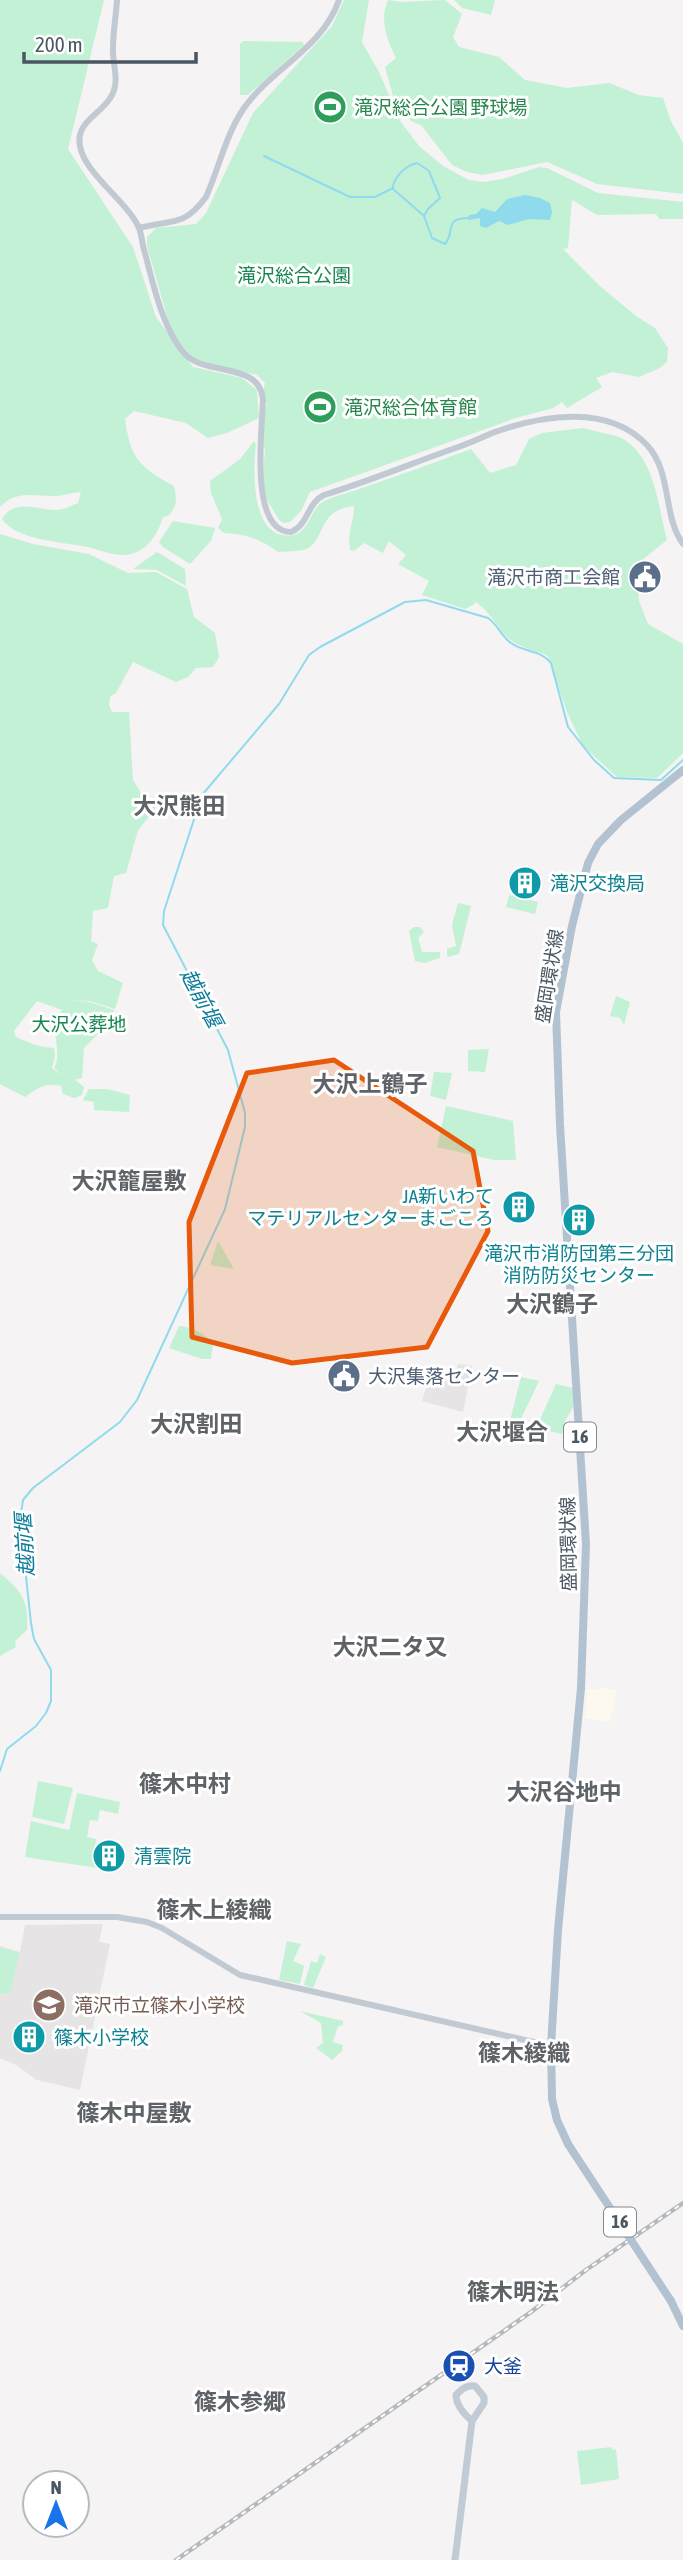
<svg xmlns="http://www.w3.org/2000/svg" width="683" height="2560" viewBox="0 0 683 2560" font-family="'Asap Condensed','Noto Sans JP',sans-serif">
<rect width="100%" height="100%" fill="#f5f3f3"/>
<path fill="#fdf9ef" d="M600 1688 617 1690 610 1722 585 1718 587 1689 600 1690Z"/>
<path fill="#e6e4e5" d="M458 1364 472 1366 463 1412 422 1401 431 1372 454 1379Z
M103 1924 99 1942 110 1944 80 2090 37 2080 16 2065 0 2058V1946L20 1952 25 1925Z"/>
<path fill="#c3f1d5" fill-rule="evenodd" d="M0 0H104L68 149 133 247 156 317 193 367 242 378 257 390 259 418 227 433 208 438 186 423 134 411 125 419C130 458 140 468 174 486 177 499 177 507 168 516L163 517C158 532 150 548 134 553 118 559 102 550 87 547 63 542 15 540 2 519 15 498 36 510 56 510 63 510 71 506 78 503L81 492C73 492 63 496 54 496 35 496 15 490 0 507Z
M344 0H369L362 42 379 72 401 122 419 146 443 166 469 180 484 182 503 179 539 167 547 168 598 193 683 202V219H659L656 214 597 215 572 200 568 248 563 249 601 287 636 316 655 328 668 348 667 362 660 368 639 377 612 372 596 378 602 387 567 408 562 402 553 408 516 418 310 492 301 511 290 522 284 523 279 520 262 491 265 449 259 434 267 404 262 395 265 383 257 375 208 363 192 357 172 334 147 246V237L156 228 196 224 206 213 253 113 332 26Z
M388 0 402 2 445 0 462 14 453 37 459 47 499 57 525 80 567 88 609 83 639 95 663 98 671 121 683 143V194L597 184 547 162 483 175 467 172 452 165 421 125 411 121 395 103 385 67 396 58C387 40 379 19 388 0Z
M454 0H495L491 15 462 8Z
M243 41 303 42 304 45 248 95H240V44Z
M583 428C595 432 610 433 621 438 655 455 658 507 667 540L637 564 639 601 648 624 683 644V753L657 778 617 777 583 746 567 712 548 656C538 651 521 648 512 641 498 631 491 611 473 600L476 603 465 609 422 595 429 581 398 564 406 555 389 541 383 553 364 543 354 551 350 550C347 530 354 524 354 506 316 510 326 541 306 549 298 552 286 551 278 552 260 539 246 534 224 533L218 528 222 519 211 493 210 481 240 459 254 441 256 444C253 468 251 529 282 535 310 541 308 509 324 501 337 495 352 492 365 487 400 475 436 462 471 449L490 473 516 465 529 439 542 433Z
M173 521 215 528 211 541 190 564 163 547 159 542Z
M0 534 33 544 89 554 128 573 156 572 187 589 194 617 215 633 219 657 213 667 196 668 188 677 176 682 133 662 116 693 110 697 109 705 112 712H129L133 780 145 799 154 801 155 810 138 830 126 873 114 876 108 908 93 911 91 941 98 944 92 960 98 971 123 983 115 1009 90 1001 70 1000 90 1002 114 1010 111 1021 84 1048 82 1078 75 1080 84 1087 82 1095 74 1098 63 1094 61 1086C45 1082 38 1088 25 1097L0 1084ZM37 1001 62 1010 51 1022 56 1026C54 1041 61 1057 54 1068L62 1076 52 1068 55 1056 54 1048C39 1047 29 1043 16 1037L14 1031Z
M157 552 185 569 186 586 157 570 133 569Z
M509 895 538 902 535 914 506 907Z
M458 903 471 906 459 954 447 957V949L456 946 452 925Z
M414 927H420L424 932 418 938 422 952H440V958L424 963 415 961 409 931Z
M616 996 630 1002 624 1025 620 1018 610 1016Z
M489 1049 485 1072 468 1071V1050Z
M434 1072 452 1073 446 1100 430 1096Z
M89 1089H107L130 1095 129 1112 94 1110V1102L83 1100Z
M446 1106 513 1121 516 1160H494L437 1147Z
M218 1241 234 1269 210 1265Z
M179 1326C191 1327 206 1333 213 1344L211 1359H202L169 1348Z
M521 1377 539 1381 519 1423 510 1421Z
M556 1384 573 1388 574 1406 565 1421 562 1434 536 1428Z
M0 1573C21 1591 29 1599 27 1630L15 1641 16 1647 0 1656Z
M38 1781 73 1788 64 1824 32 1817Z
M77 1793 120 1802 118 1814 100 1810 98 1821 90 1820 87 1837 96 1839 94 1855 104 1857V1860L113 1862 111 1870 25 1857 31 1821 69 1830Z
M287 1941 301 1944 293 1961 304 1966 300 1984 279 1980Z
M0 1947 19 1953 11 1991 8 1994 0 1993Z
M320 1954 326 1957 313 1988 304 1985 311 1961 317 1963Z
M300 2011 343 2021V2025L338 2026 333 2042 343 2045 342 2051 332 2060 316 2048 323 2043 321 2023Z
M612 2447 613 2450 616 2449 619 2479 581 2485 577 2451Z"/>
<path fill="#90daee" d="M525 195 540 198 550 203 552 212 550 220 529 219 508 225 499 221 486 228 480 226V218L468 220 469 215 476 214 482 208 495 212 507 199Z"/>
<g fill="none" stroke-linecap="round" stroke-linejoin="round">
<path stroke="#90daee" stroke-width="2" d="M264 156 350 197H375L393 188C393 178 406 165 417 163L429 171 440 198 428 209 424 216 432 238 445 244C456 231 443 218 469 218
M393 189 423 215
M0 1771 7 1749 36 1726 46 1713 51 1701V1670L34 1639 31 1623 20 1521 23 1500 33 1488 120 1422 137 1400 225 1209 245 1127V1113L228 1050 163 925 164 911 202 795 279 704 309 655 320 647 405 602 426 600 488 618C498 625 502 637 511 643 523 652 541 650 551 663L568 727 594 760 614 778 661 780 683 760"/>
<path stroke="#c1cad2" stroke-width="6" d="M117 0C116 16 113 32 113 48 112 63 120 80 112 95 103 114 75 121 80 146 84 173 128 202 139 228 142 235 142 245 145 253 153 284 164 334 187 356 210 376 260 362 263 400 262 430 249 532 291 532 309 524 307 503 324 495 370 481 415 462 461 446 473 442 484 436 495 432 543 415 608 404 647 445 673 474 662 515 683 544
M139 228C172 219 183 228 206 197 219 168 226 134 244 108 273 67 322 49 339 0
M0 1917H117L147 1922 162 1928 240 1975 551 2046"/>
<path stroke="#c1cbd6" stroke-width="7" d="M455 2560 472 2421 484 2403V2397L475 2386C466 2385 462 2389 456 2395 456 2405 464 2414 472 2421"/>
<path stroke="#b3c2d1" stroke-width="8" d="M568 2144 557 2120 552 2099 551 2046 558 1930 581 1688 586 1544 560 1125 556 1012 572 926 588 863 598 844 621 820 683 770
M671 2301 683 2326"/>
<defs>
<path id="rail" d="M176 2560 531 2312 586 2270 683 2203"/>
</defs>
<use href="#rail" stroke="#b5b8bd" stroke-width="4.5"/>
<use href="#rail" stroke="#fff" stroke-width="2" stroke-dasharray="5" stroke-linecap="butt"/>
<path stroke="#b3c2d1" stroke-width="8" d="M568 2144 671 2301"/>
</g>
<path fill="#e8590c" fill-opacity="0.2" stroke="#e8590c" stroke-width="5" stroke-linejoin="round" d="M334 1060 473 1151 488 1231 427 1347 292 1363 192 1337 189 1222 247 1073Z"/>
<defs>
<symbol id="stadium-disc" viewBox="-11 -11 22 22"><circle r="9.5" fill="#2e9e5b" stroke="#fff"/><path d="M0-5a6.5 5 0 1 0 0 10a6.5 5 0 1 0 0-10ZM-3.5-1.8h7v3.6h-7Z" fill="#fff"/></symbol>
<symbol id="civic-disc" viewBox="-11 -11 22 22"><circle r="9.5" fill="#5c6f8a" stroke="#fff"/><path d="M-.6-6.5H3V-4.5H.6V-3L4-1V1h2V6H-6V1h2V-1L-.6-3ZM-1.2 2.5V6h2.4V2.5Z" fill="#fff"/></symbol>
<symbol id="building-disc" viewBox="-11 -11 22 22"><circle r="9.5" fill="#0f9aa8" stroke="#fff"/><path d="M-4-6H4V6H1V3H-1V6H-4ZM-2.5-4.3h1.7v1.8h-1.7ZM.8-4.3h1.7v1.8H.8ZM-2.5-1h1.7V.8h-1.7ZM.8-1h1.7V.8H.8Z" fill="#fff"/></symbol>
<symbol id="school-disc" viewBox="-11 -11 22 22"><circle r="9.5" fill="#8d6e63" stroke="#fff"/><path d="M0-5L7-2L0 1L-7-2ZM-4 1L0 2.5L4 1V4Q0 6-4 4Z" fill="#fff"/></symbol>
<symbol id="station-disc" viewBox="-11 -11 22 22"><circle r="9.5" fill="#1a4fb4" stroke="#fff"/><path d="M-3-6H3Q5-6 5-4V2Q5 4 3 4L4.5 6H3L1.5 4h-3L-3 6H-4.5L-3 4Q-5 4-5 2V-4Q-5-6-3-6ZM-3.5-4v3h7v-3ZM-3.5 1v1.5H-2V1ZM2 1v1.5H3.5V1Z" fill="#fff"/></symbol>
</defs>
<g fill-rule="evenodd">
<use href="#stadium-disc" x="311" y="88" width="38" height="38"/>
<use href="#stadium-disc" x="301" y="388" width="38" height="38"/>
<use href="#civic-disc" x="626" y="558" width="38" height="38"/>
<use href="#building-disc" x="506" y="864" width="38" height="38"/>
<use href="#building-disc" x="500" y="1188" width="38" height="38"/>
<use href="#building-disc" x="560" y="1201" width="38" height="38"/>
<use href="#civic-disc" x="325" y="1357" width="38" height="38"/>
<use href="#building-disc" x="90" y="1837" width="38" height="38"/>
<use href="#school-disc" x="30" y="1986" width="38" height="38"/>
<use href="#building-disc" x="10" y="2018" width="38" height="38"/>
<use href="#station-disc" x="440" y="2347" width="38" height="38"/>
</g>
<g text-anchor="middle" stroke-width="6" stroke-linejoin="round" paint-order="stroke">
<g fill="#fff" stroke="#808990" stroke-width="2">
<rect x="564" y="1422.5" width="32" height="29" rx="5"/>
<rect x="604" y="2207.5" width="32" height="29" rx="5"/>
</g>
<g font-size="18" font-weight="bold" fill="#4a5661">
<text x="580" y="1443">16</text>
<text x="620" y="2228">16</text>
</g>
<g font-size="19" fill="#27864d" stroke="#fff" text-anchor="start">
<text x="354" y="114">滝沢総合公園 野球場</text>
<text x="344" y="414">滝沢総合体育館</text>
</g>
<g font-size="19" fill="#17864f" stroke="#fff">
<text x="294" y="282">滝沢総合公園</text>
<text x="79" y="1031">大沢公葬地</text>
</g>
<g font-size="19" fill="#4e5e75" stroke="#fff" text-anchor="end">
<text x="620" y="584">滝沢市商工会館</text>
<text x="368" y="1383" text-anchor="start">大沢集落センター</text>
</g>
<g font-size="19" fill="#0d838f" stroke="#fff" text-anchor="start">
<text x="550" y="890">滝沢交換局</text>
<text x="494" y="1203" text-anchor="end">JA新いわて<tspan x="494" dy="22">マテリアルセンターまごころ</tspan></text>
<text x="579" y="1260" text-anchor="middle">滝沢市消防団第三分団<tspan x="579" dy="22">消防防災センター</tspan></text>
<text x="134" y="1863">清雲院</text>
<text x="54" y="2044">篠木小学校</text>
</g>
<g font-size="19" fill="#4a5661" stroke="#fff">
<text transform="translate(549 976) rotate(-81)" y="7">盛岡環状線</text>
<text transform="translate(568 1544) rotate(-91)" y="7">盛岡環状線</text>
</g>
<g font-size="19" fill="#785e54" stroke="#fff" text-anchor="start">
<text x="74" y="2012">滝沢市立篠木小学校</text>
</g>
<g font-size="19" fill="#164399" stroke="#fff" text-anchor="start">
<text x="484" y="2373">大釜</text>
</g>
<g font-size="21" font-style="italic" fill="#0c7c9b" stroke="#fff">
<text transform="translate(201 998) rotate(62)" y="7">越前堰</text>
<text transform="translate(25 1545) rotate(-93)" y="7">越前堰</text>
</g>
<g font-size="23" font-weight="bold" fill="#5f6368" stroke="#fff">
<text x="179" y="814">大沢熊田</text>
<text x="370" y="1092">大沢上鶴子</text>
<text x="129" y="1189">大沢籠屋敷</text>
<text x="552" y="1312">大沢鶴子</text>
<text x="196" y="1432">大沢割田</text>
<text x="502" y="1440">大沢堰合</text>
<text x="390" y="1655">大沢二タ又</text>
<text x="185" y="1792">篠木中村</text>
<text x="564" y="1800">大沢谷地中</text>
<text x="214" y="1918">篠木上綾織</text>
<text x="524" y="2061">篠木綾織</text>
<text x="134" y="2121">篠木中屋敷</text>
<text x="513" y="2300">篠木明法</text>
<text x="240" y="2410">篠木参郷</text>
</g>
</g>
<g transform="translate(56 2504)"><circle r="33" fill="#ffffff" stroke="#b7bbc0" stroke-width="2"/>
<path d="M0-5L12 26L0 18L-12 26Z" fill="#1a73e8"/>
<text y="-10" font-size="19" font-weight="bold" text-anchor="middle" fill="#4a5661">N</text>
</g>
<path d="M24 52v10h172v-10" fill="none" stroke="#4a5661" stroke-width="3.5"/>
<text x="35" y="52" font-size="21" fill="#4a5661" stroke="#ffffff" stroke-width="5" paint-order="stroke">200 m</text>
</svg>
